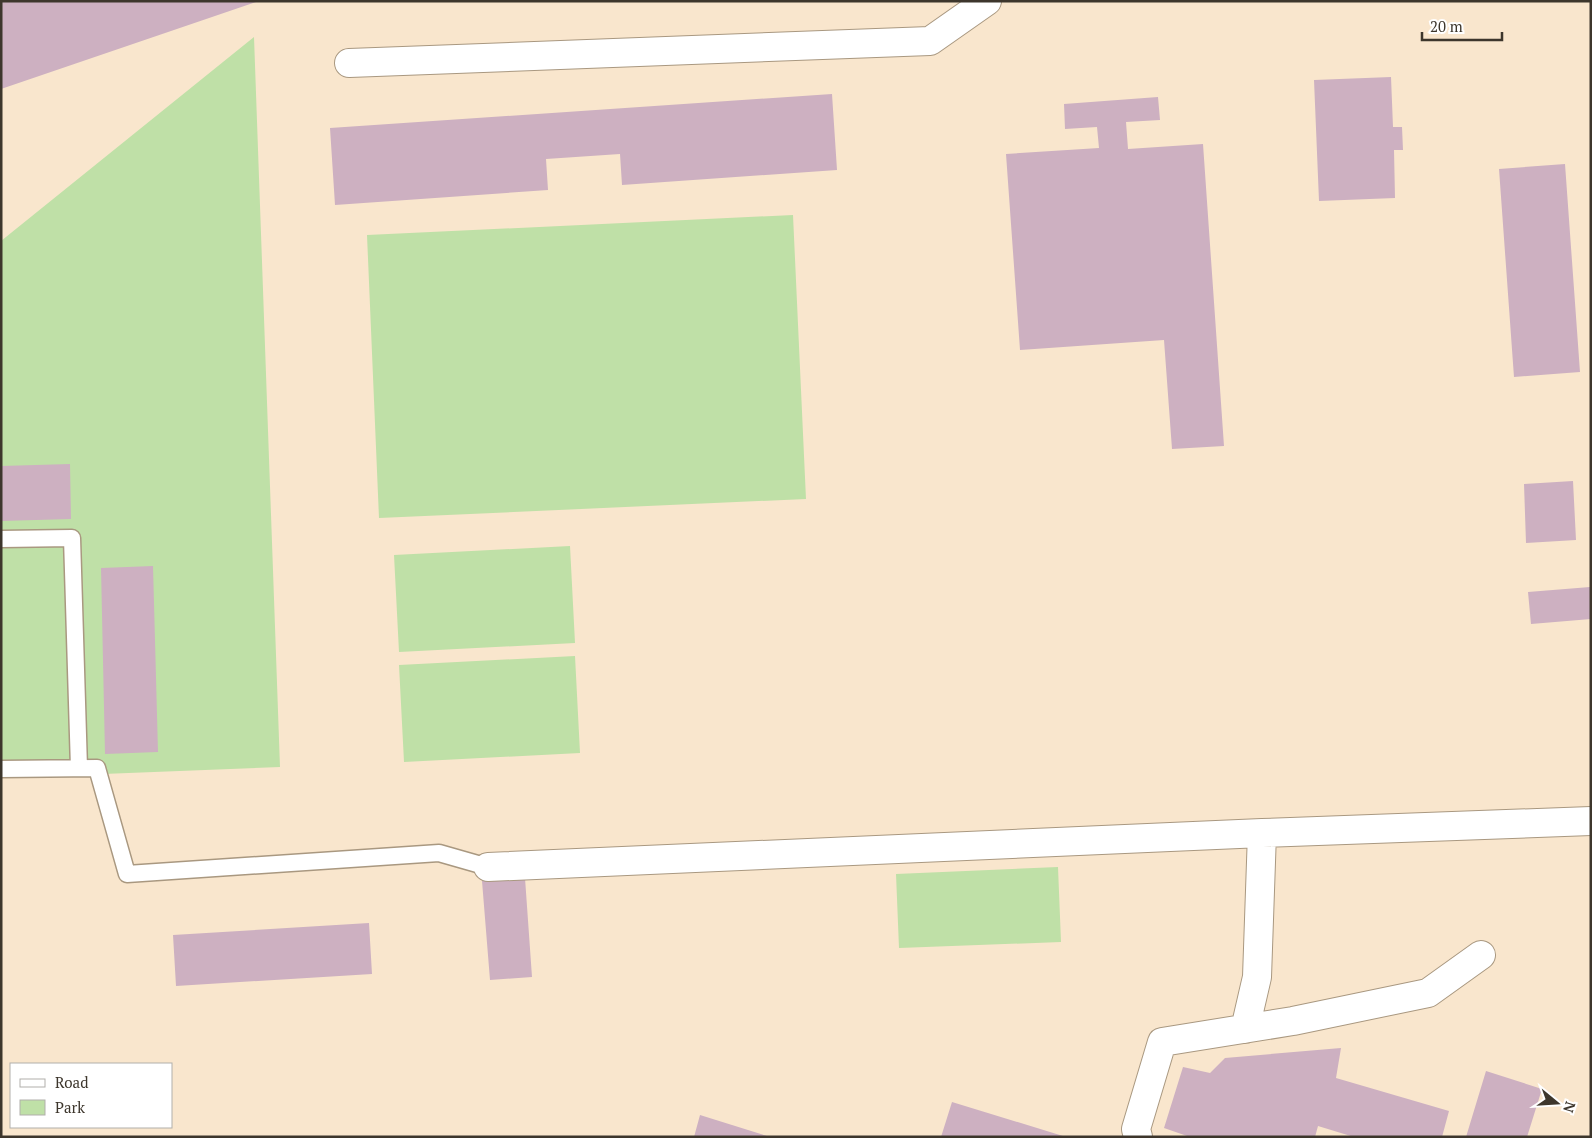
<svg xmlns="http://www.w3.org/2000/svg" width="1592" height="1138" viewBox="0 0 1592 1138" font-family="'PT Serif',serif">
<rect width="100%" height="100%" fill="#f9e6cd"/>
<path fill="#bfe0a7" d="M254 37 280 767 1 778V241Z
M793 215 806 499 379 518 367 235Z
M570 546 575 643 399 652 394 555Z
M575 656 580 753 404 762 399 665Z
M1058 867 1061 942 899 948 896 874Z"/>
<path fill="#cdb0c1" d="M1 1H256V2L1 89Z
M1391 77 1393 127H1402L1403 150H1394L1395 198 1319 201 1314 80Z
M832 94 837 170 622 185 620 154 546 159 548 190 335 205 330 128Z
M1158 97 1160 120 1126 122 1128 149 1203 144 1224 446 1172 449 1164 340 1020 350 1006 154 1099 148 1097 127 1065 129 1064 104Z
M1565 164 1580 372 1514 377 1499 169Z
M70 464 71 519 1 521V466Z
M1573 481 1576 540 1526 543 1524 484Z
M153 566 158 752 105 754 101 568Z
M1590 587 1591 619 1531 624 1528 592Z
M525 878 532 977 490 980 482 881Z
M369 923 372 974 176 986 173 935Z
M1341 1048 1336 1078 1449 1111 1442 1137H1354L1318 1126 1315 1137H1190L1164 1128 1183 1067 1210 1073 1225 1058Z
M1486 1071 1542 1089 1527 1137H1466Z
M952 1102 1063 1136V1137H941Z
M700 1115 767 1136V1137H694Z"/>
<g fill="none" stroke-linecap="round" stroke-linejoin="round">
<defs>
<path id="lane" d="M1 539 72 538 79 768
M1 769 97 768 127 874 439 853 488 867"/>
<path id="street" d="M349 63 930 41 987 1
M488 867 1262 833 1591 821
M1245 1029 1257 977 1262 833
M1138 1137 1136 1129 1162 1042 1293 1021 1428 993 1481 955"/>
</defs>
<use href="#lane" stroke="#a99880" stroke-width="19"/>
<use href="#street" stroke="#a99880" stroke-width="30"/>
<use href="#lane" stroke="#fff" stroke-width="16"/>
<use href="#street" stroke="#fff" stroke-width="28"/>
</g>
<rect width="1592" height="1138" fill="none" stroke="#3d362c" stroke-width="5"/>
<rect x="10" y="1063" width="162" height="65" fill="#ffffff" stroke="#b1afab"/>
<rect x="20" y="1079" width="25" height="8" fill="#ffffff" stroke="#b1afab"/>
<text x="55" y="1088" font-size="15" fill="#3d362c">Road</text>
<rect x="20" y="1100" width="25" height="15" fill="#bfe0a7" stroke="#b1afab"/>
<text x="55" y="1113" font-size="15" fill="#3d362c">Park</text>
<g transform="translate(1557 1103) rotate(108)" stroke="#ffffff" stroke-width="4" paint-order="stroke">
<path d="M0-4L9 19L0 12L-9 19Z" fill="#3d362c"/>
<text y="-8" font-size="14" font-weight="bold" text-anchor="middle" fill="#3d362c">N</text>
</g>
<path d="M1422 32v8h80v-8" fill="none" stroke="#3d362c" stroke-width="2.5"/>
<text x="1430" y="32" font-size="15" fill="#3d362c" stroke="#ffffff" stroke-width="4" paint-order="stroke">20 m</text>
</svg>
